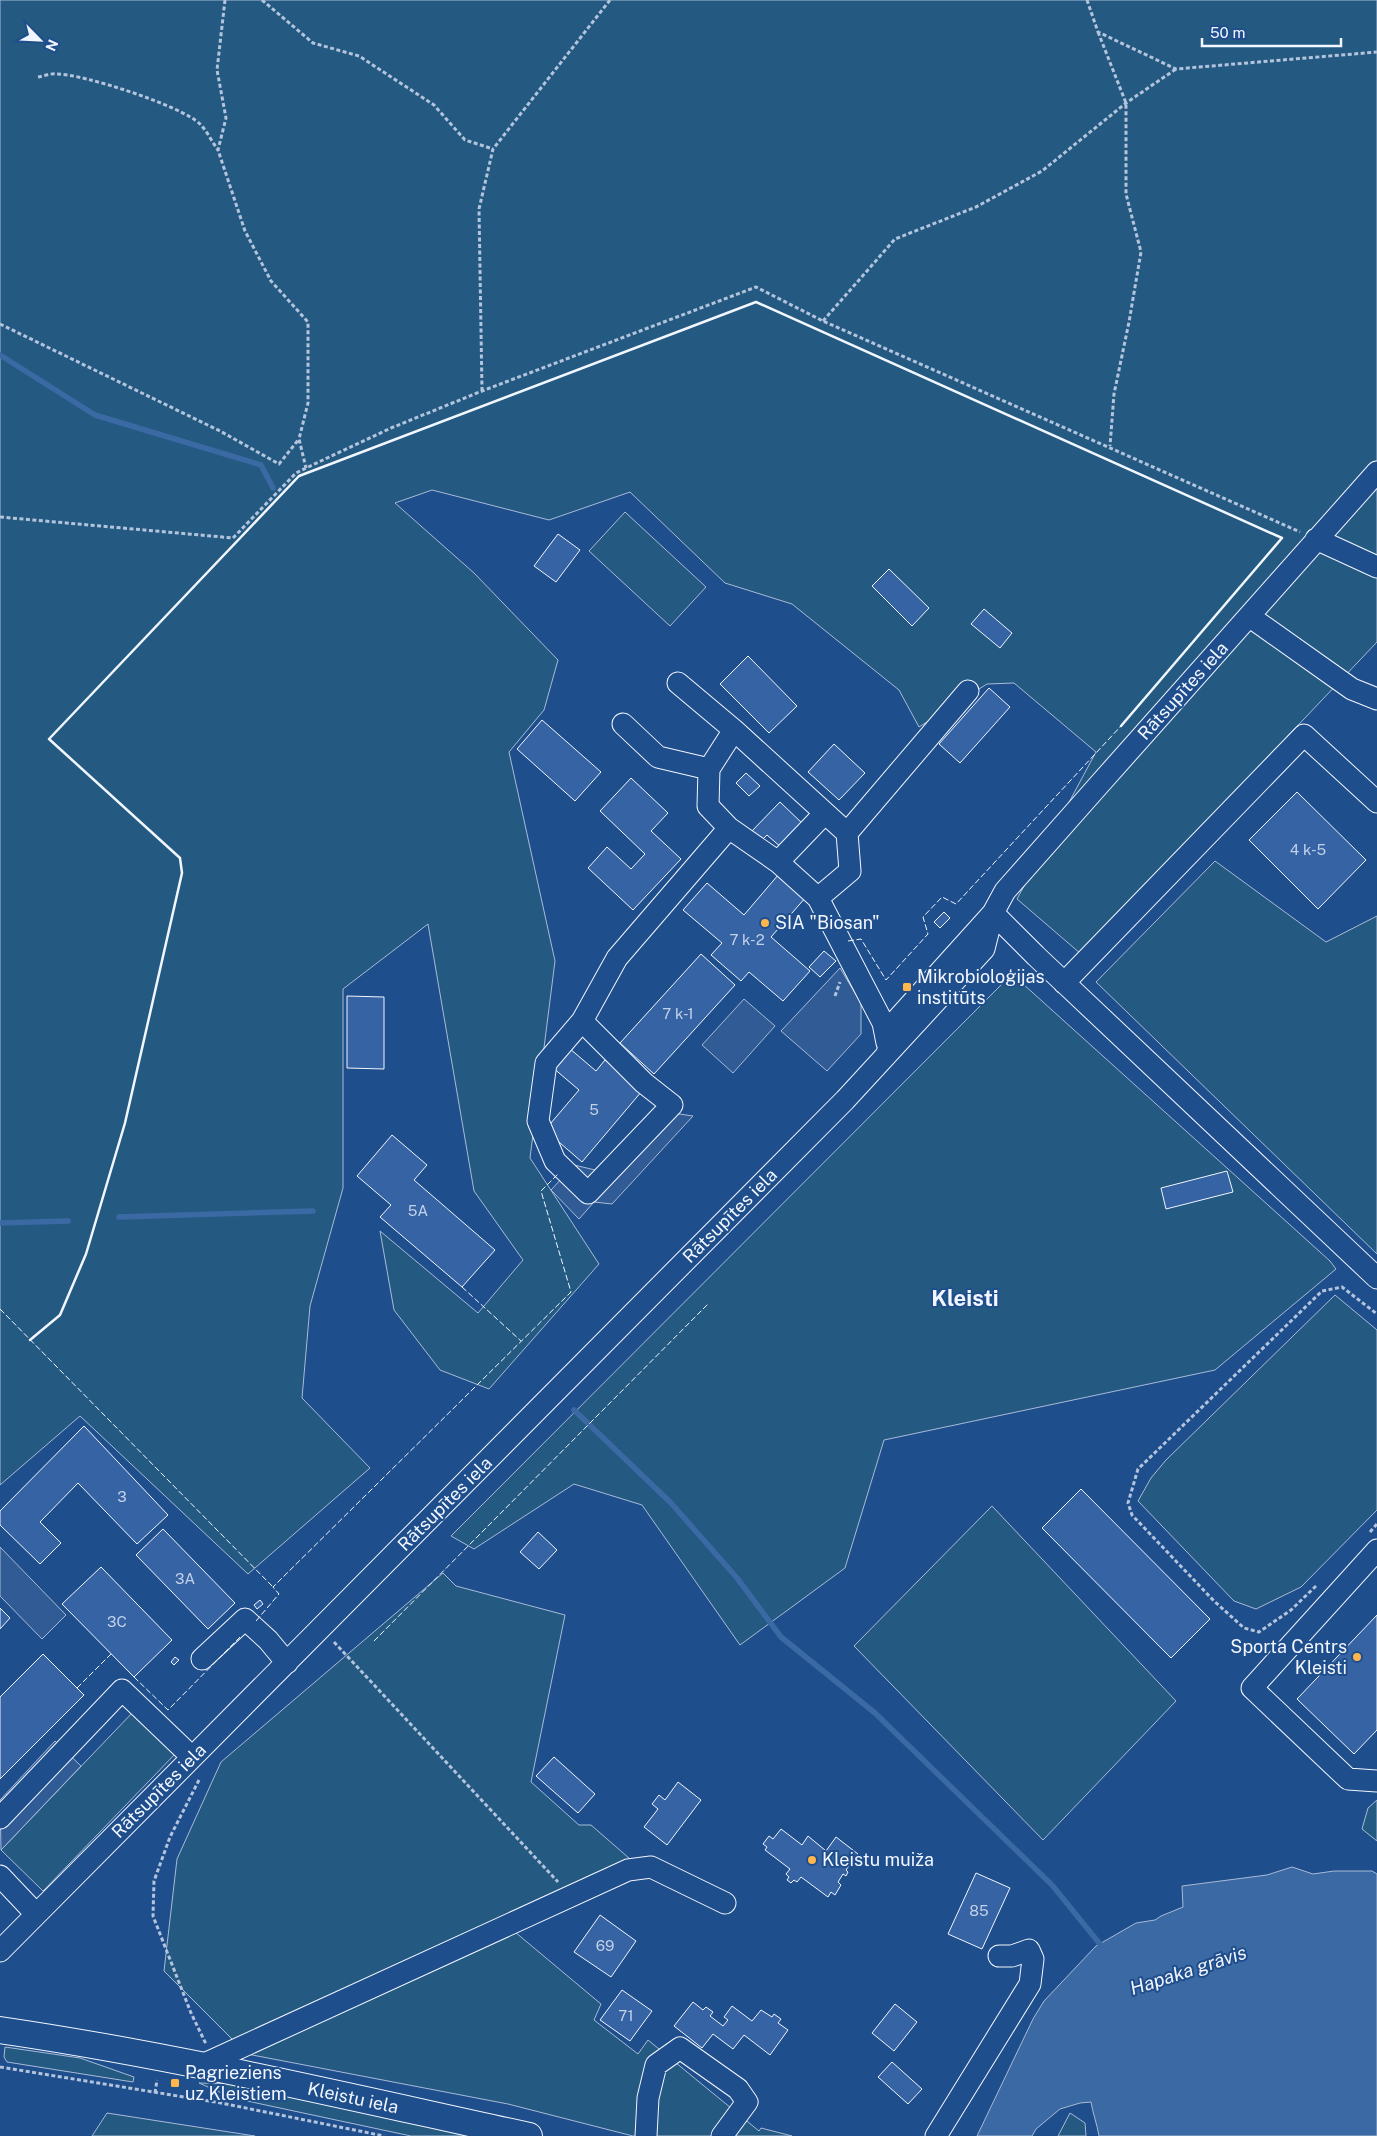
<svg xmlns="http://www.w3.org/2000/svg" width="1377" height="2136" viewBox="0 0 1377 2136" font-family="'Public Sans',sans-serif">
<rect width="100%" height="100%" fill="#1f4e8c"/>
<path fill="#245a82" stroke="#a8bbd7" d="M0 0H1377V642L1081 954 1017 899 1096 752 1014 683 987 684 919 727 899 690 792 604 725 583 630 492 549 520 432 490 395 503 474 573 558 660 544 710 509 752 555 961 530 1158 599 1264 489 1389 440 1370 394 1310 380 1231 478 1313 523 1260 474 1191 428 924 343 989V1188L310 1306 302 1398 370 1468 248 1574 80 1416 0 1485Z
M625 512 706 587 670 626 589 551Z
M1215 861 1326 942 1377 916V1254L1096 982Z
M1012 974 1330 1261 1336 1269 1215 1370 884 1440 845 1568 740 1645 642 1505 574 1484 474 1549 451 1536Z
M1335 1295 1377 1330V1510L1301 1587 1256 1609 1234 1601 1138 1501 1151 1478 1166 1460Z
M992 1506 1176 1701 1043 1840 854 1646Z
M443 1573 456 1586 565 1615 531 1782 579 1825H591L645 1872 509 1927 601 2004 594 2020 638 2054 648 2040 759 2131 761 2128 792 2136H633L508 2104 247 2054 164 1971 177 1859 221 1762Z
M134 1711 177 1752 43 1891 1 1850Z
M1377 1800V1841L1362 1829 1368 1808Z
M5 2047 80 2058 134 2077 133 2082 7 2062 4 2057Z
M199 2083 233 2084 472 2136H411L233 2098Z
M107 2113 255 2136H92Z
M1070 2113 1085 2123 1086 2136H1058Z"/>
<path fill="#305b95" stroke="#a8bbd7" d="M840 968 861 1003V1034L827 1071 781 1031Z
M744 999 775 1026 733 1073 702 1045Z
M666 1112 693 1116 612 1204 594 1202 579 1219 551 1190 574 1165 608 1173Z
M0 1547 66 1615 42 1639 0 1596Z
M55 1741 81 1766 1 1850 0 1800Z"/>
<path fill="#3b69a3" stroke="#a8bbd7" d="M1292 1867 1313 1874 1334 1871H1372L1377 1874V2136H1099C1097 2124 1093 2114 1091 2102L1080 2103 1060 2109 1036 2129 1032 2136H977L1033 2019 1044 2001 1096 1946 1136 1923 1155 1920 1161 1916 1183 1907 1182 1886 1267 1875Z"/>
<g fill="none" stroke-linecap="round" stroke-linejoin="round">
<path stroke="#3b69a3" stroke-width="5.5" d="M0 355 95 415 261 465 273 488
M119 1217 313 1211
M0 1223 68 1221
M574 1410 671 1503 737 1578 781 1637 875 1713 1052 1885 1104 1949"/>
</g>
<path fill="#3563a3" stroke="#f2f6ff" d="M558 534 580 550 556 582 534 566Z
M889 569 929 608 912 626 872 586Z
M984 609 1012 633 1000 648 971 624Z
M748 656 797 706 769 733 720 684Z
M989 688 1010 707 960 763 939 744Z
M542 720 601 772 575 801 517 749Z
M834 744 865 773 839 800 808 772Z
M746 773 760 786 749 796 736 783Z
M631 778 668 813 651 831 681 859 633 910 588 868 607 847 631 869 645 854 600 811Z
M1297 792 1366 860 1318 909 1249 840Z
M780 802 804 825 782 848 767 835 760 842 750 833Z
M779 874 806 897 771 937 810 971 783 1001 749 972 741 981 711 955 722 943 683 910 707 883 744 915Z
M944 912 950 918 940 928 934 922Z
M824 951 836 961 820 977 809 967Z
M701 954 735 985 654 1074 620 1043Z
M347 996 384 997V1069L347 1068Z
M569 1048 596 1071 605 1060 642 1091 582 1162 545 1130 579 1090 552 1067Z
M392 1135 427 1165 414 1180 495 1250 462 1287 380 1217 391 1205 357 1176Z
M1227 1171 1233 1192 1166 1209 1161 1188Z
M84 1426 168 1515 137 1544 78 1483 40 1522 61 1543 40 1564 0 1525V1511Z
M1081 1489 1210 1619 1171 1658 1042 1528Z
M163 1529 235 1603 208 1629 136 1555Z
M538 1532 557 1550 539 1569 520 1552Z
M101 1567 172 1640 134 1677 62 1604Z
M260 1600 263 1604 257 1609 254 1605Z
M0 1608 10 1618 0 1629Z
M1377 1615V1730L1354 1754 1297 1699Z
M43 1654 84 1695 0 1779V1697Z
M175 1657 179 1660 174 1665 171 1662Z
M554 1757 595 1794 578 1813 536 1776Z
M678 1782 701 1800 667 1845 644 1827 658 1809 652 1804 659 1795 665 1800Z
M781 1829 802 1845 808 1836 826 1851 836 1837 858 1854 855 1857 859 1861 855 1866 851 1863 846 1870 848 1872 846 1876 843 1874 838 1882 841 1885 835 1895 831 1892 828 1897 801 1877 797 1882 794 1880 791 1883 787 1880 789 1877 786 1874 790 1869 765 1850 767 1847 763 1844 769 1836 773 1839Z
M976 1873 1010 1888 982 1949 948 1934Z
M600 1915 636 1941 611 1977 574 1952Z
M622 1990 652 2011 630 2041 600 2020Z
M693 2002 703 2010 706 2007 713 2012 710 2016 723 2026 728 2020 724 2017 732 2006 752 2021 761 2010 772 2017 774 2014 781 2019 778 2023 788 2030 770 2055 744 2035 733 2049 713 2034 702 2048 674 2026Z
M895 2004 917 2022 894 2051 872 2033Z
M892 2062 922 2089 908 2104 878 2077Z"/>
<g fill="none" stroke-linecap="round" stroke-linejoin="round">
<defs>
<path id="minor" d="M1316 539 1377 567
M1249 616 1352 689 1377 699
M678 683 734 730 847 833 850 871 818 898
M623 724 658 757 709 769 708 806 729 828
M709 769 734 730
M847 833 968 691
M778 862 825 813
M993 913 1036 956 1377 1278
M1064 983 1304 735 1377 802
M582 1021 617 958 729 828 778 862 818 898 883 1023 887 1043
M582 1021 644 1083 672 1105 588 1193 555 1161 538 1121 546 1063Z
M887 1054 893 1024 993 913 1005 891 1097 787 1377 472
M1377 1550 1252 1688 1348 1779 1377 1781
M202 1659 245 1619 268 1640 287 1663
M0 1818 122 1690 192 1757
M0 1876 36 1914
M0 1951 845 1100 984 949 993 913
M200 2066 628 1870 651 1867 725 1903
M646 2136 648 2098 656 2065 680 2048 738 2089 747 2102 722 2136
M936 2136 1030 1984 1033 1959 1029 1950 1012 1956H999"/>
<path id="major" d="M0 2030C178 2056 354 2098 529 2136"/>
</defs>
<use href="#minor" stroke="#f2f6ff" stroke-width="23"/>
<use href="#major" stroke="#f2f6ff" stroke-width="28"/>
<path stroke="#b3c4dc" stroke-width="3" stroke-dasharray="4 2.5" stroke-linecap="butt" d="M225 0 217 70 226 118 218 150 245 231 271 281 308 322V403L299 439 306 468
M262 0 313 43 359 56 434 105 465 140 493 149
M1087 0 1098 32 1176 69 1377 52
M1098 32 1126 103V194L1141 252 1129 322 1114 394 1110 446
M38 77C44 76 51 73 57 74 83 74 182 106 200 124 207 131 212 142 218 150
M823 321 895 239 976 207 1042 171 1126 103 1176 69
M0 324 220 431 279 464 299 439
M482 391 479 209 493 149 610 0
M0 517 233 538 296 473 306 468 391 428 482 391 756 287 823 321 1300 532
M835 996 840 982
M1370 1532 1377 1524
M1316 1586 1291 1610 1259 1632 1244 1628 1214 1601 1132 1515 1128 1503 1138 1469 1322 1291 1342 1287 1377 1314
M334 1642 558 1882
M199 1780 170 1837 154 1881 153 1916 191 2013 206 2044
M0 2067 221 2103 384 2136
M155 2093 157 2080"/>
<use href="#minor" stroke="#1f4e8c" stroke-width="21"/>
<use href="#major" stroke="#1f4e8c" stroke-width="26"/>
<path stroke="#f2f6ff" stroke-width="1" stroke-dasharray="6 2.5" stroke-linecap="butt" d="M848 941 861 939 886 980 928 934 923 917 942 897 956 904 1121 726
M462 1287 521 1341
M0 1309 273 1587
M256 1621 279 1594 273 1587 571 1292 541 1191 558 1174
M374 1641 708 1304
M134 1677 168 1710 240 1637
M77 1688 111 1654"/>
<path stroke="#f2f6ff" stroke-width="2.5" d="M30 1340 60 1315 86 1254 125 1123 182 873 180 858 49 739 299 476 756 302 1282 538 1121 726"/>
</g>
<g fill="#ffb74d" stroke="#1f4e8c" stroke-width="2">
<circle cx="765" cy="923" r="5"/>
<rect x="902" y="982" width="10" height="10" rx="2.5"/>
<circle cx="1357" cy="1657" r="5"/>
<circle cx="812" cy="1860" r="5"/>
<rect x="170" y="2078" width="10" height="10" rx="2.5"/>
</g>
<g text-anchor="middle" stroke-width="4" stroke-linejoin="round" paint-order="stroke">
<g font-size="15" fill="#c3d1e8">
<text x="1308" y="855">4 k-5</text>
<text x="747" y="945">7 k-2</text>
<text x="678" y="1019">7 k-1</text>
<text x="594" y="1115">5</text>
<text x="418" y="1216">5A</text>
<text x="122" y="1502">3</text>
<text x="185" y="1584">3A</text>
<text x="117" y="1627">3C</text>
<text x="979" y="1916">85</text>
<text x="605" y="1951">69</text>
<text x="626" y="2021">71</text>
</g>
<g font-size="18" fill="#f2f6ff" stroke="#1f4e8c">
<text transform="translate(1183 691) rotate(-48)" y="6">Rātsupītes iela</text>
<text transform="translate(730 1216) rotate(-45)" y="6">Rātsupītes iela</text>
<text transform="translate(445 1504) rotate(-45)" y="6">Rātsupītes iela</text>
<text transform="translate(159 1791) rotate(-45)" y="6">Rātsupītes iela</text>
<text transform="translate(353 2098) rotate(12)" y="6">Kleistu iela</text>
</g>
<g font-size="18" fill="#f2f6ff" stroke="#1f4e8c" text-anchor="start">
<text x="775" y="929">SIA "Biosan"</text>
<text x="917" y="983">Mikrobioloģijas<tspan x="917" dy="21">institūts</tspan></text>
<text x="1347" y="1653" text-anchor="end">Sporta Centrs<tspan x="1347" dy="21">Kleisti</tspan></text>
<text x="822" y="1866">Kleistu muiža</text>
<text x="185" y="2079">Pagrieziens<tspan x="185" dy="21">uz Kleistiem</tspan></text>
</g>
<g font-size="19" font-style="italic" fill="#f2f6ff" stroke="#1f4e8c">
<text transform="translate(1188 1970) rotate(-18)" y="7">Hapaka grāvis</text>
</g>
<g font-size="22" font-weight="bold" fill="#f2f6ff" stroke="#1f4e8c">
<text x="965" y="1306">Kleisti</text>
</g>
</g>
<g transform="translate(40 40) rotate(114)" stroke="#1f4e8c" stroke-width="4" paint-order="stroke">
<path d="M0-4L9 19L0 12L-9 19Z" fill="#f2f6ff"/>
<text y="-8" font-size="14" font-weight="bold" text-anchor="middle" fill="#f2f6ff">N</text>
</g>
<path d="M1202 38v8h139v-8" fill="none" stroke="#f2f6ff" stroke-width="2.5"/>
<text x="1210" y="38" font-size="15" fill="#f2f6ff" stroke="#1f4e8c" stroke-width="4" paint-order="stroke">50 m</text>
</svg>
